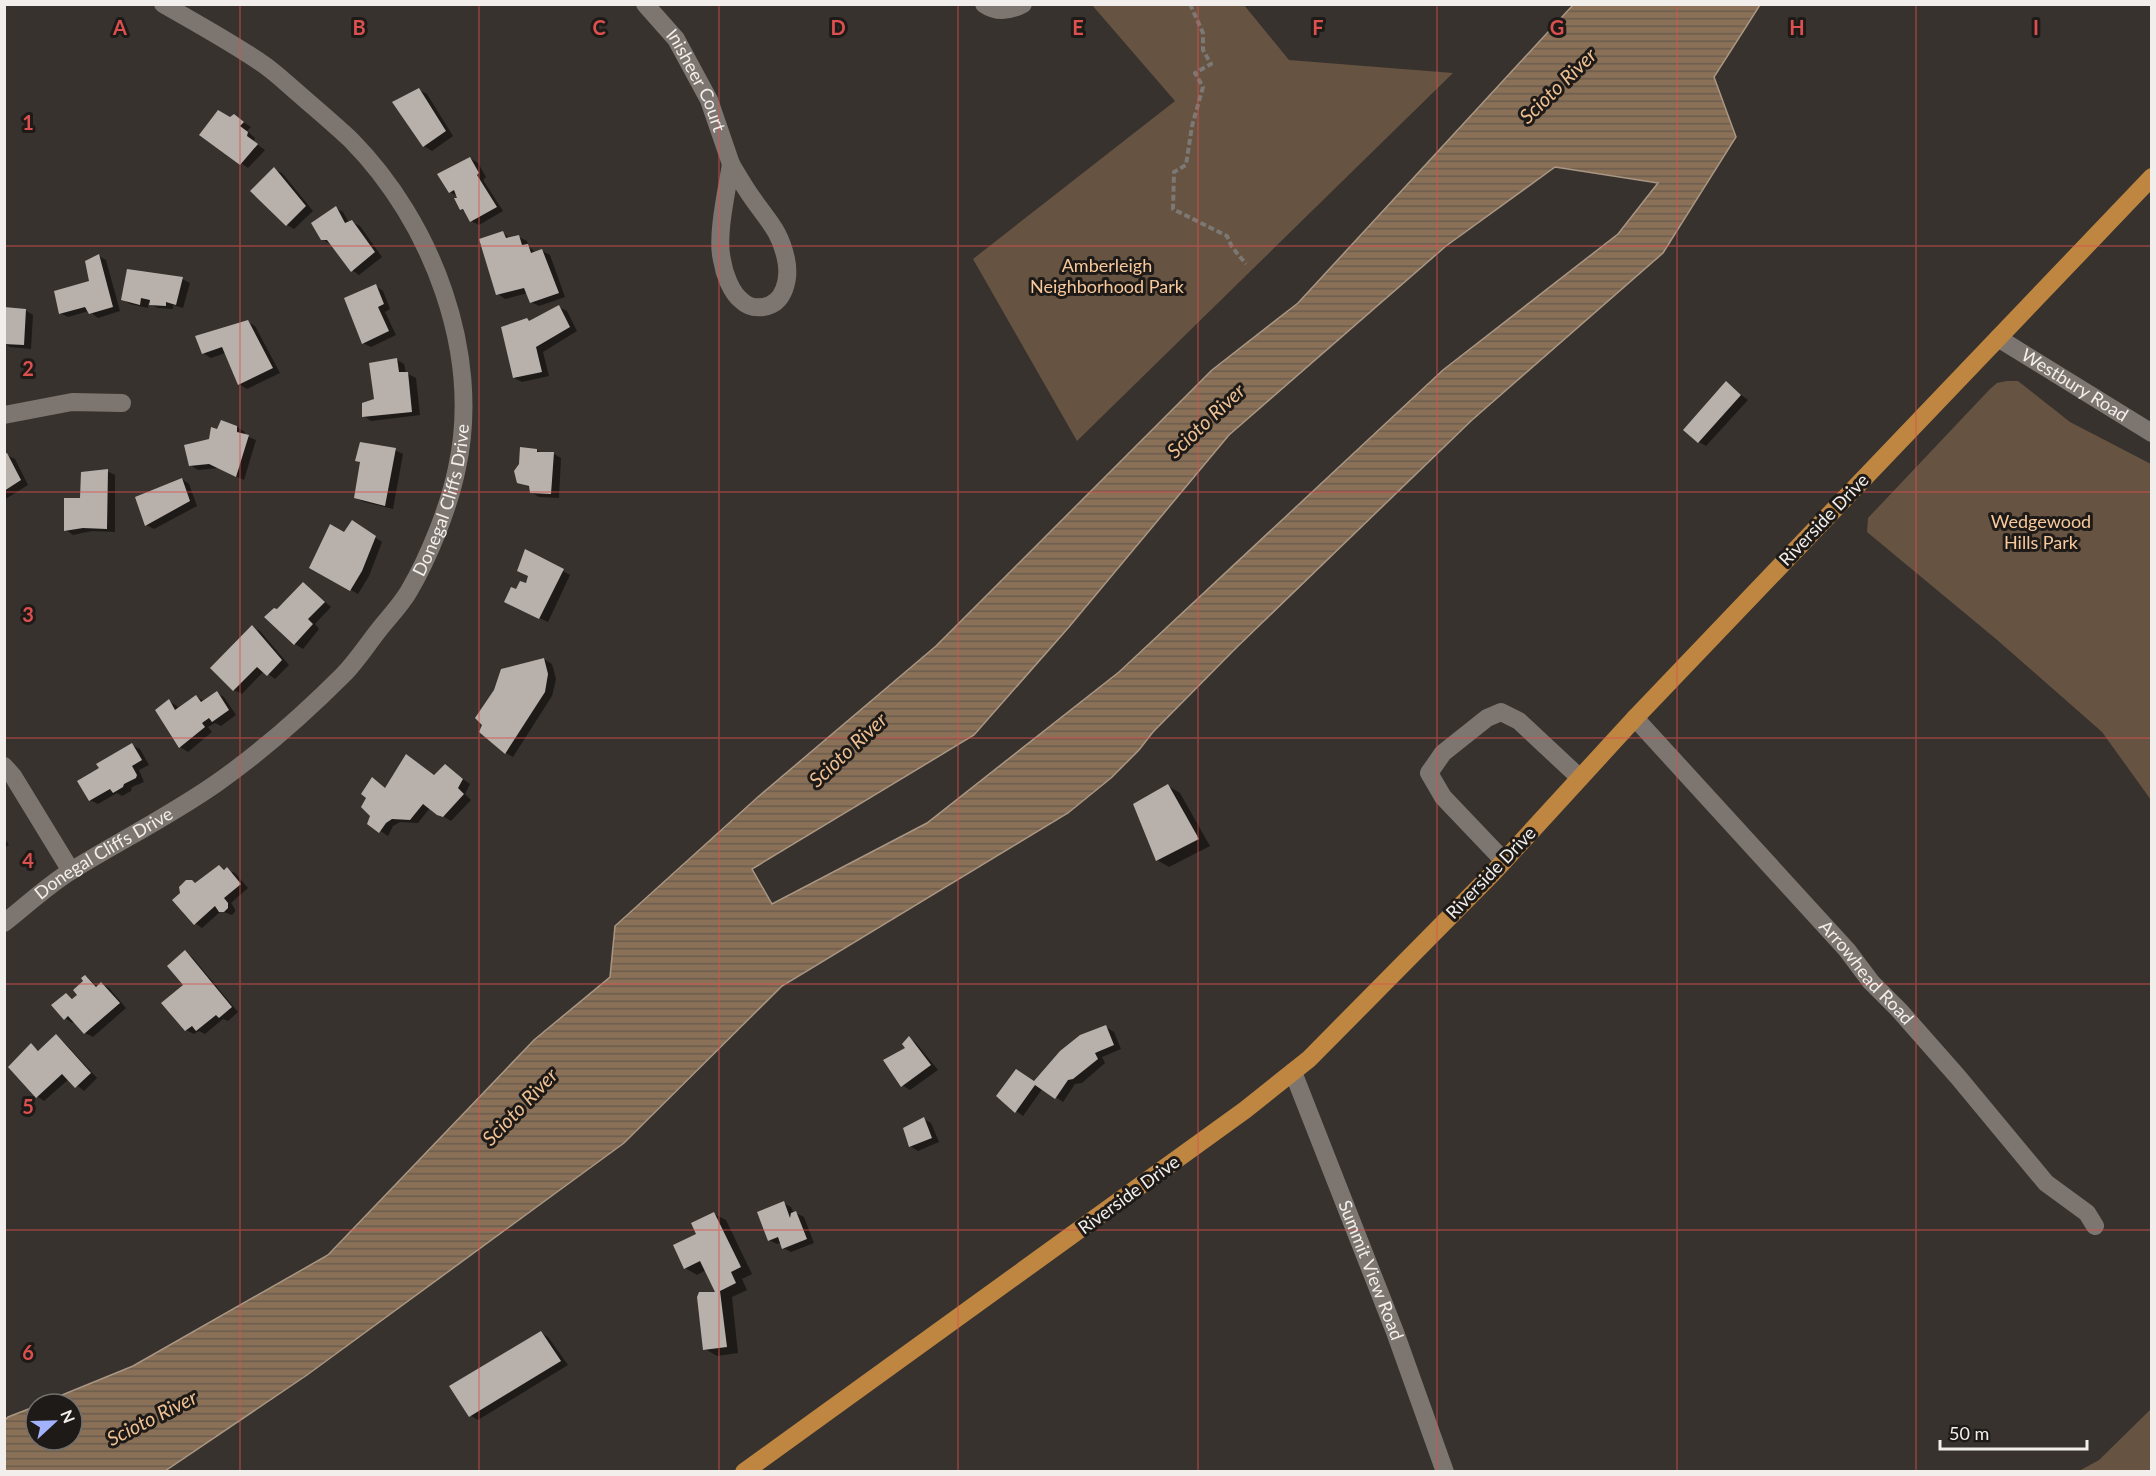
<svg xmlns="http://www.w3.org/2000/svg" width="2156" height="1476" viewBox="0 0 2156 1476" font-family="Lato,sans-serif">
<defs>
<pattern id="water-rules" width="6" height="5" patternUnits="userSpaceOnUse" patternTransform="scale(1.5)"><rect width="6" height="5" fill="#8a7057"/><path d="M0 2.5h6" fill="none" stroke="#6a5c4e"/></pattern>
</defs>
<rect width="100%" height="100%" fill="#37322d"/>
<path fill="#665342" d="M1092 5H1244L1289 60 1453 73 1077 441 973 259 1175 101Z
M2007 381H2018L2070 422 2151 464V800L2102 732 1996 639 1867 532 1868 518 1990 389 1997 383Z
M2151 1409V1470L2149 1472 2079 1471 2099 1460Z"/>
<path fill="url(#water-rules)" stroke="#a99683" stroke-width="1.5" fill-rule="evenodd" d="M1573 5H1760L1714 77 1736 137 1663 253 1472 420 1236 648 1153 732 1139 750 1111 778 1068 813 782 986 624 1143 307 1375 165 1471H5V1420L8 1417 36 1406V1440H72V1404H40L133 1366 328 1255 534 1040 610 977 615 926 759 796 936 646 1212 370 1298 303ZM1555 167 1658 183 1618 234 1443 370 1119 672 927 823 772 904 752 869 974 735 1069 627 1229 435 1446 246Z"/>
<path fill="#0007" d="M419 90 427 94 453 136 432 151 424 146 395 102Z
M234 116 251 127 247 131 255 138 254 142 265 150 248 168 241 163 230 119Z
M470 158 478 163 486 177 483 180 503 211 479 225 471 221 467 213 461 209 462 199 450 192Z
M274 169 282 173 313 211 294 229 287 225Z
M336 208 343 212 349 223 352 222 360 226 382 257 359 275 352 270 330 244 322 239Z
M502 232 511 239 519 237 527 241 528 246 536 253 542 251 550 255 565 297 539 306 531 302 528 293 505 299 498 294Z
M99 256 106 260 120 311 98 318 89 311 68 317 60 313 91 283Z
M182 279 190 283 183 308 173 305V309L158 308 148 303V308L130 304 122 299Z
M376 286 383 291 390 309 385 312 396 335 371 347 363 343Z
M559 307 567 311 577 331 543 352 549 376 522 382 514 378 530 322Z
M25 310 33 315 31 349 10 347 4 344Z
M248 322 255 326 280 373 247 389 239 384 225 353 211 358 203 353Z
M396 359 404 364 406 373 416 378 420 415 371 421 364 416 375 400Z
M1726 383 1748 400 1706 446 1699 442Z
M237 427 245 432 244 435 256 440 244 480 218 468 198 470 190 465 218 430Z
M395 450 403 454 393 509 364 502 356 498 361 463 357 460Z
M536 450 542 453 554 454 561 458 559 498 539 497 531 492V488L519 482Z
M7 455 15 459 28 485 4 500V456Z
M107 471 115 475V532L92 531 73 535 66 530 82 500Z
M182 479 189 484 197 506 154 529 146 525Z
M360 527 382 542 369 576 358 594 311 567 344 534Z
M563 571 570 575 548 622 513 606 517 591 527 585 530 576Z
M304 584 331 607 315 624 319 629 303 649 295 644 266 617 277 611Z
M252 627 260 631 289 665 275 679 264 671 242 694 234 690 212 668Z
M544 659 552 664 556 679 552 696 513 757 506 753Z
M217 693 224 697 236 715 221 726 215 723 208 727 212 732 188 752 180 747 157 711 169 701 177 706 179 709 197 697 204 701Z
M132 745 140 749 149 765 139 770 144 782 132 787 131 791 122 796 117 793 98 804 90 800 101 769Z
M445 766 470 784 465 794 471 800 451 821 430 808 418 823 400 822 393 826 388 836 369 823 371 815 368 798 372 779 386 789 439 780Z
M1168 786 1180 793 1210 846 1169 867 1157 860Z
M4 837 9 845 4 848Z
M219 867 235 873 248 888 231 903 235 909V912L232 915 221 911 202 928 195 923 196 884Z
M185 952 192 957 238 1012 228 1021 223 1019 205 1034 199 1031 194 1034 186 1030Z
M86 976 98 987 101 984 109 988 126 1008 93 1037 85 1033 75 1021 72 1023 65 1018 66 994 74 999 79 995 85 981Z
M1106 1027 1114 1032 1121 1049 1102 1057 1105 1063 1082 1083 1075 1084 1063 1102 1043 1088 1023 1116 1016 1111 1034 1083Z
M56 1036 63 1041 97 1078 84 1091 69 1079 44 1101 37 1096 31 1045 40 1051Z
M909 1038 916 1043 938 1070 910 1090 902 1085Z
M924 1119 931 1123 939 1142 918 1151 910 1146Z
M783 1203 791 1207 794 1214 796 1213 804 1217 814 1243 791 1252 783 1248 782 1242 777 1244 769 1240Z
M714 1214 726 1220 752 1274 742 1279 747 1290 732 1297 738 1353 717 1356 705 1349 717 1294 706 1270 697 1275 685 1268 698 1235Z
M541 1333 548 1337 568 1365 478 1420 470 1415Z"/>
<path fill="#b8b1ab" d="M419 88 446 131 423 147 392 102Z
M218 110 230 117 234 114 244 122 240 126 248 132 247 136 258 144 240 165 199 135Z
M470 157 479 173 477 175 497 207 470 222 463 209 460 210 454 198H457L454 190 449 193 437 174Z
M274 167 306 206 286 226 250 191Z
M336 206 345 223 352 220 375 252 351 272 327 240H321L311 223Z
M503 231 506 238 519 235 522 245 528 244 531 253 542 249 559 293 530 303 524 288 496 295 479 239Z
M99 254 113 307 89 314 85 307 59 314 54 291 89 281 85 261Z
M127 269 183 277 176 305 166 302V306L149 305 150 300 141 298 140 305 121 300Z
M376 284 384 304 378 307 389 331 362 344 344 298Z
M559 305 570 327 536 347 542 372 513 378 501 327 527 318 529 321Z
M4 307 26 309 24 345 4 344Z
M248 320 273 368 238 385 222 347 202 354 195 336Z
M397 358 399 372H408L412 412 362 417V403L374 399 369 363Z
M1726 381 1741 395 1698 443 1683 430Z
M221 420 237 426V432L249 435 236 477 209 464 189 466 184 445 209 439 211 427 217 429Z
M360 442 396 448 385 506 354 498 360 462 355 461Z
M520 447 537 449V452H554L551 494 530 493 529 486 517 483 514 471 519 464Z
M7 453 21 480 4 491V454Z
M108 469 107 529 83 528 64 531V498H80L81 472Z
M182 478 190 501 145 526 135 497Z
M352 520 376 536 362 571 350 591 309 568 330 524 344 532Z
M525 549 564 569 539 619 504 602 511 587 516 589 520 581 526 583 528 576 517 571Z
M303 582 325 602 308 619 313 624 294 645 264 617 274 608 277 609Z
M252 625 282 660 267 676 257 667 233 691 210 668Z
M544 658 548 674 545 692 505 754 479 732 482 725 475 718 494 690 501 669Z
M217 691 229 710 212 722 209 718 202 723 205 727 179 748 155 710 169 699 175 710 196 695 201 702Z
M132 743 142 760 132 766 137 775 136 778 124 784 123 787 113 793 110 789 89 801 77 781 99 768 96 764Z
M406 754 434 775 445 764 463 779 458 788 464 794 443 817 437 815 423 804 410 820 392 819 386 823 379 833 367 824 370 816 361 807 366 798 361 794 372 777 385 788Z
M1168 784 1199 839 1156 861 1133 804Z
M219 865 224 870 227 867 241 884 224 898 228 903V908L224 912H219L215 906 194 925 172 900 180 893 179 887 186 880H192L195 883Z
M185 950 232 1007 219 1018 216 1015 196 1031 192 1026 185 1031 161 1003 183 985 167 966Z
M85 975 96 987 101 982 120 1003 84 1034 68 1016 64 1020 51 1005 66 993 72 999 77 995 73 990 83 981 81 978Z
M1106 1025 1114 1045 1095 1053 1098 1059 1073 1079 1068 1080 1055 1099 1035 1085 1015 1113 996 1096 1016 1069 1034 1081 1060 1051 1080 1035Z
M56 1034 91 1073 75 1088 62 1074 36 1098 8 1067 31 1043 38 1051Z
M909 1036 931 1065 901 1087 883 1060 905 1048 902 1044Z
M924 1117 932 1138 909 1147 903 1128Z
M784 1201 790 1218 791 1213 796 1211 807 1239 782 1249 778 1237 768 1241 757 1212Z
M714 1212 741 1267 731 1272 736 1283 720 1291 727 1347 703 1350 697 1297 699 1292H715L700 1261 684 1269 673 1245 696 1234 691 1223Z
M541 1331 561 1361 469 1417 449 1386Z"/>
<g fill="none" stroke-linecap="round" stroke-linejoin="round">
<path stroke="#7c7874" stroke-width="4" stroke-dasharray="6 3" stroke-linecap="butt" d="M1190 4 1203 33V50L1211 64 1195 73 1203 87 1192 126 1186 165 1174 172 1173 209 1227 236 1232 247 1246 264"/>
<g stroke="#7d7670" stroke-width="18">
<path id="s1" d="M645 4 676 39 709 100 731 164"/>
<path d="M984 4C997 13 1010 11 1023 4"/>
<path d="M731 164C738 176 745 188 753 199 769 222 780 231 786 259 790 278 785 304 763 307 755 308 748 307 742 301 731 293 724 273 722 260 716 236 727 190 731 164Z"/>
<path id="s2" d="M1998 338 2152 433"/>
<path d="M4 415 72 402 122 403"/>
<path id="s3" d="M1635 718 1847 950 1871 982 1899 1010 1958 1077 2046 1183 2087 1213 2095 1226"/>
<path d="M4 766 13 776 71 871"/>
<path d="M1504 861 1443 797 1429 773 1443 753 1487 718 1501 712 1519 721 1580 778"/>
<path id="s4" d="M4 923C27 905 49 884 74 869 120 841 169 816 214 785 260 753 303 715 343 675 356 662 367 645 378 631 388 618 401 605 409 591 429 557 449 507 457 468 482 353 432 222 351 140 334 124 316 109 299 94 286 83 274 71 260 62 229 41 196 23 163 4"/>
<path id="s5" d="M1293 1072 1395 1332 1445 1472"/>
</g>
<path stroke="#bf8641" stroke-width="18" d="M744 1472 1245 1110 1309 1059 1493 873 1635 718 2152 177"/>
</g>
<path fill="none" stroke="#dc504f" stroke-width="1.5" stroke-opacity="0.55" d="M240 4V1472M479 4V1472M719 4V1472M958 4V1472M1198 4V1472M1437 4V1472M1677 4V1472M1916 4V1472M4 246H2152M4 492H2152M4 738H2152M4 984H2152M4 1230H2152"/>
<g text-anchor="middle" stroke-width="6" stroke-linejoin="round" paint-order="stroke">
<g font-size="18" fill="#f2eeeb" stroke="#1d1a18">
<text dy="6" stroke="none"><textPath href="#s1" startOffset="93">Inisheer Court</textPath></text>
<text dy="6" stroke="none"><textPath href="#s2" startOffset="90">Westbury Road</textPath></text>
<text dy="6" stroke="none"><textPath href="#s4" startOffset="626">Donegal Cliffs Drive</textPath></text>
<text transform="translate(1824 520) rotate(-46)" y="6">Riverside Drive</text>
<text dy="6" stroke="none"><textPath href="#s4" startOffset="122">Donegal Cliffs Drive</textPath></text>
<text transform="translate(1491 873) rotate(-46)" y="6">Riverside Drive</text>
<text dy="6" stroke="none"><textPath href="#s3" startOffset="344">Arrowhead Road</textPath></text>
<text transform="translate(1129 1195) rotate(-36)" y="6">Riverside Drive</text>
<text dy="6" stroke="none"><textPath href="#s5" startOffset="213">Summit View Road</textPath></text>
</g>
<g font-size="18" fill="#f8c99c" stroke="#1d1a18">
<text x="1107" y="272">Amberleigh<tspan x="1107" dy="21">Neighborhood Park</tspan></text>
<text x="2041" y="528">Wedgewood<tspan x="2041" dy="21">Hills Park</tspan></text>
</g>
<g font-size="20" font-style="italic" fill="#eec093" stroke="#1d1a18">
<text transform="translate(1558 86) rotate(-44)" y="7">Scioto River</text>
<text transform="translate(1206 421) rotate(-43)" y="7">Scioto River</text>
<text transform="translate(848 750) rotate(-43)" y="7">Scioto River</text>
<text transform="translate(520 1107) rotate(-46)" y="7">Scioto River</text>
<text transform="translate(152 1418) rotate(-27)" y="7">Scioto River</text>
</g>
</g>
<g font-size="20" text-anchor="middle" font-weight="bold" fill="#dc504f" stroke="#1d1a18" stroke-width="6" stroke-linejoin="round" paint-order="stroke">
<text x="120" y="35">A</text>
<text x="359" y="35">B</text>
<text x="599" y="35">C</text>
<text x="838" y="35">D</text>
<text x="1078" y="35">E</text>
<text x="1318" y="35">F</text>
<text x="1557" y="35">G</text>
<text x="1797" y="35">H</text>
<text x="2036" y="35">I</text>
<text x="28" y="130">1</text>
<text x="28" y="376">2</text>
<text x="28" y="622">3</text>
<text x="28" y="868">4</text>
<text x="28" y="1114">5</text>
<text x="28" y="1360">6</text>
</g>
<rect width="2156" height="1476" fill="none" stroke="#f2eeeb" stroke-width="12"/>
<g transform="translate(54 1422) rotate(68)"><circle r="28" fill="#1d1a18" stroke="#726f6c" stroke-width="1.5"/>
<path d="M0-4.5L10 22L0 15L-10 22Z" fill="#a3b2fd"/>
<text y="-9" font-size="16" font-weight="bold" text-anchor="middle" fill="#f2eeeb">N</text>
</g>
<path d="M1940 1440v9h147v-9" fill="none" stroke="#f2eeeb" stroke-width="3"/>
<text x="1949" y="1440" font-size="18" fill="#f2eeeb" stroke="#1d1a18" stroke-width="4.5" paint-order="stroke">50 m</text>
</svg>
